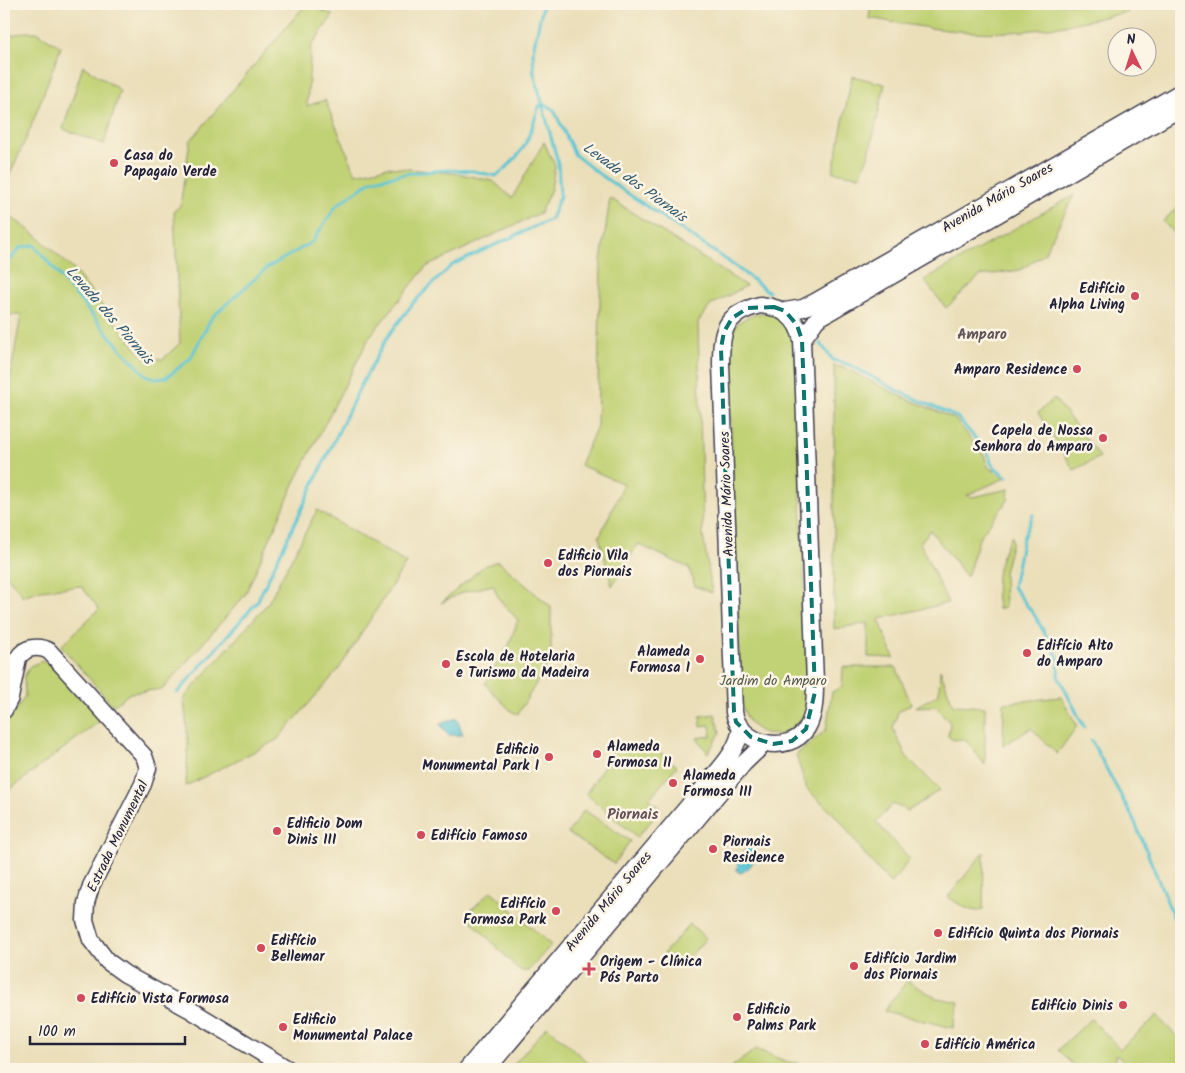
<svg xmlns="http://www.w3.org/2000/svg" width="1185" height="1073" viewBox="0 0 1185 1073" font-family="Kalam,sans-serif">
<rect width="100%" height="100%" fill="#fcf5e5"/>
<filter id="ink" filterUnits="userSpaceOnUse"><feTurbulence type="fractalNoise" baseFrequency=".02" numOctaves="2"/><feDisplacementMap in="SourceGraphic" scale="10" xChannelSelector="R" yChannelSelector="G"/><feConvolveMatrix kernelMatrix="1 2 1 2 8 2 1 2 1" color-interpolation-filters="sRGB"/></filter>
<filter id="wash" filterUnits="userSpaceOnUse"><feTurbulence type="fractalNoise" baseFrequency=".0096" numOctaves="4" result="noise"/><feDisplacementMap in="SourceGraphic" scale="20" xChannelSelector="R" yChannelSelector="G"/><feGaussianBlur stdDeviation="1.12" result="paint"/><feColorMatrix in="noise" values="0 0 0 0 0 0 0 0 0 0 0 0 0 0 0 0 0 1.4 0 .05"/><feComposite in="paint" operator="in"/></filter>
<g filter="url(#wash)">
<rect width="100%" height="100%" fill="#ebdfba"/>
<path fill="#c1d174" stroke="#727a58" d="M306 4 333 15 311 47 307 106 325 100 356 174 388 167 461 174 493 181 512 198 544 142 555 166 551 189 540 213 426 267 370 336 295 482 245 595 163 689 130 693 113 706 61 646 99 609 81 586 41 590 23 596 6 574 4 568V413L21 315H4V212L36 235 73 269 144 358 163 359 180 343 174 211 180 206 190 141Z
M871 4H1126L1128 12C1089 20 1050 30 1010 32 963 35 915 26 869 18Z
M25 32H36L61 47 29 132 4 187V37Z
M83 66 120 90 104 144 63 129Z
M852 76 885 84 869 154 860 176 833 172Z
M1074 195 1044 254 1020 270 980 276 946 308 924 280Z
M610 198 746 286 711 305 698 322 703 535 712 593 695 586 689 568 638 544 612 586 599 537 624 484 580 465 597 426 601 261Z
M1181 204V242L1163 221Z
M768 312C784 320 790 325 795 343L808 682C808 695 808 712 799 723 787 739 764 738 751 724 746 718 744 710 741 703L729 367C729 331 730 318 768 312Z
M834 365 847 369 896 394 955 419 984 455 988 467 1005 478 967 495 972 497 1009 489 1008 500 980 536 967 577 930 530 920 543 948 603 879 619 894 658 868 657V623L834 629Z
M1054 398 1100 457 1074 470 1038 413Z
M317 510 406 563 339 669 277 740 186 786 188 742 184 698 268 603Z
M1011 536 1012 541 1004 572 1005 607 998 609C994 578 997 563 1011 536Z
M498 561 551 607V658L518 714 512 712 485 684 509 645 518 620 499 599 493 585 463 592 441 603 484 566Z
M42 661 56 665 101 720 4 794V729L25 696 24 677 30 666Z
M843 667H896L911 704 898 712 893 728 906 756 940 790 908 811 893 804 876 822 910 859 891 884 867 857 839 819 807 789 796 755 826 730 832 692 842 687Z
M940 669 953 705 985 707V765L965 739 953 740 948 736 950 723 936 706 915 707 939 694Z
M1061 697 1077 726 1057 754 1031 728 1003 746 1004 703Z
M715 714 720 733 708 753 697 738 711 736 710 725 701 726 700 716Z
M652 746 677 766 649 799 661 810 637 837 586 794 614 750Z
M584 810 630 841 614 864 568 833Z
M984 852 983 910C971 914 958 903 948 897Z
M491 891 551 945 528 971H522L517 968 466 915Z
M690 924 706 938 681 967 664 953Z
M907 981 937 998 959 1002 953 1028 884 1011Z
M1157 1016 1181 1041V1069H1132L1115 1054 1116 1069H1077L1058 1050 1091 1019 1120 1049Z
M547 1026 592 1066 595 1069H510Z
M756 1049 787 1062 798 1063 801 1069H729Z"/>
<path fill="#58c4d3" stroke="#3d7387" d="M457 718 463 735H448L440 724Z
M749 847 756 848C757 859 750 870 740 873L737 871C737 861 741 853 749 847Z"/>
<g fill="none" stroke-linecap="round" stroke-linejoin="round">
<path stroke="#58c4d3" stroke-width="3" d="M4 268 20 248 34 245 120 348 146 375 157 379 167 377 190 359 212 317 267 268 312 242 337 205 373 180 404 174 444 170 473 171 496 176C525 154 529 139 539 106L546 105 554 110 575 155 599 174 728 261 769 292
M820 343 833 360 850 365 898 391 957 417 988 453 992 465 1007 477
M1033 515 1023 538 1013 587 1035 616 1059 659 1058 676 1084 727
M177 693 257 602 360 387 388 336 414 302 452 265 551 219 560 196 558 163 534 73 533 51 543 4
M1091 740 1134 820 1175 921 1181 929"/>
</g>
</g>
<g filter="url(#ink)">
<g fill="none" stroke-linecap="round" stroke-linejoin="round">
<defs>
<path id="secondary" d="M760 305C782 307 797 317 802 340L815 682C815 697 815 714 807 728 789 756 739 745 734 712L721 364C721 331 724 314 760 305Z
M785 311 803 308 815 302 1181 92
M802 340 817 319 1181 108
M4 710 10 698 18 658C25 647 38 645 49 651L144 756 148 768 143 784 91 886 86 903 85 920 91 940 107 961 125 974 189 1009 288 1069
M467 1069 706 785C720 768 739 750 741 727
M487 1069 744 763 765 743"/>
</defs>
<use href="#secondary" stroke="#403e4e" stroke-width="19"/>
<use href="#secondary" stroke="#fff" stroke-width="16"/>
</g>
</g>
<path fill="none" stroke="#0f766e" stroke-width="4" stroke-dasharray="10 6" stroke-linejoin="round" d="M774 307 785 311 797 325 802 340 815 692 806 729 792 741 773 744 751 737 736 722 734 712 721 348 724 332 732 318 748 308Z"/>
<g fill="#d1495b" stroke="#fcf5e5" stroke-width="2">
<circle cx="114" cy="163" r="5"/>
<circle cx="1135" cy="296" r="5"/>
<circle cx="1077" cy="369" r="5"/>
<circle cx="1103" cy="438" r="5"/>
<circle cx="548" cy="563" r="5"/>
<circle cx="1027" cy="653" r="5"/>
<circle cx="700" cy="659" r="5"/>
<circle cx="446" cy="664" r="5"/>
<circle cx="597" cy="754" r="5"/>
<circle cx="549" cy="757" r="5"/>
<circle cx="673" cy="783" r="5"/>
<circle cx="277" cy="831" r="5"/>
<circle cx="421" cy="835" r="5"/>
<circle cx="713" cy="849" r="5"/>
<circle cx="556" cy="911" r="5"/>
<circle cx="938" cy="933" r="5"/>
<circle cx="261" cy="948" r="5"/>
<circle cx="854" cy="966" r="5"/>
<path d="M586.5 961.5h5v5h5v5h-5v5h-5v-5h-5v-5h5z"/>
<circle cx="81" cy="998" r="5"/>
<circle cx="1123" cy="1005" r="5"/>
<circle cx="737" cy="1017" r="5"/>
<circle cx="283" cy="1027" r="5"/>
<circle cx="925" cy="1044" r="5"/>
</g>
<g text-anchor="middle" stroke-width="5" stroke-linejoin="round" paint-order="stroke">
<g font-size="14" font-weight="bold" fill="#22223b" stroke="#fcf5e5" text-anchor="start">
<text x="124" y="160">Casa do<tspan x="124" dy="16">Papagaio Verde</tspan></text>
<text x="1125" y="293" text-anchor="end">Edifício<tspan x="1125" dy="16">Alpha Living</tspan></text>
<text x="1067" y="374" text-anchor="end">Amparo Residence</text>
<text x="1093" y="435" text-anchor="end">Capela de Nossa<tspan x="1093" dy="16">Senhora do Amparo</tspan></text>
<text x="558" y="560">Edificio Vila<tspan x="558" dy="16">dos Piornais</tspan></text>
<text x="1037" y="650">Edifício Alto<tspan x="1037" dy="16">do Amparo</tspan></text>
<text x="690" y="656" text-anchor="end">Alameda<tspan x="690" dy="16">Formosa I</tspan></text>
<text x="456" y="661">Escola de Hotelaria<tspan x="456" dy="16">e Turismo da Madeira</tspan></text>
<text x="607" y="751">Alameda<tspan x="607" dy="16">Formosa II</tspan></text>
<text x="539" y="754" text-anchor="end">Edificio<tspan x="539" dy="16">Monumental Park I</tspan></text>
<text x="683" y="780">Alameda<tspan x="683" dy="16">Formosa III</tspan></text>
<text x="287" y="828">Edificio Dom<tspan x="287" dy="16">Dinis III</tspan></text>
<text x="431" y="840">Edifício Famoso</text>
<text x="723" y="846">Piornais<tspan x="723" dy="16">Residence</tspan></text>
<text x="546" y="908" text-anchor="end">Edifício<tspan x="546" dy="16">Formosa Park</tspan></text>
<text x="948" y="938">Edifício Quinta dos Piornais</text>
<text x="271" y="945">Edifício<tspan x="271" dy="16">Bellemar</tspan></text>
<text x="864" y="963">Edifício Jardim<tspan x="864" dy="16">dos Piornais</tspan></text>
<text x="600" y="966">Origem - Clínica<tspan x="600" dy="16">Pós Parto</tspan></text>
<text x="91" y="1003">Edifício Vista Formosa</text>
<text x="1113" y="1010" text-anchor="end">Edifício Dinis</text>
<text x="747" y="1014">Edificio<tspan x="747" dy="16">Palms Park</tspan></text>
<text x="293" y="1024">Edificio<tspan x="293" dy="16">Monumental Palace</tspan></text>
<text x="935" y="1049">Edifício América</text>
</g>
<g font-size="14" fill="#22223b" stroke="#fcf5e5">
<text transform="translate(997 197) rotate(-30)" y="5">Avenida Mário Soares</text>
<text transform="translate(726 494) rotate(-92)" y="5">Avenida Mário Soares</text>
<text transform="translate(117 836) rotate(-64)" y="5">Estrada Monumental</text>
<text transform="translate(608 901) rotate(-50)" y="5">Avenida Mário Soares</text>
</g>
<g font-size="14" fill="#52574c" stroke="#fcf5e5">
<text x="773" y="685">Jardim do Amparo</text>
</g>
<g font-size="15" font-style="italic" fill="#355b70" stroke="#fcf5e5">
<text transform="translate(635 182) rotate(36)" y="5">Levada dos Piornais</text>
<text transform="translate(110 315) rotate(49)" y="5">Levada dos Piornais</text>
</g>
<g font-size="15" font-weight="bold" fill="#645359" stroke="#fcf5e5">
<text x="982" y="339">Amparo</text>
<text x="633" y="819">Piornais</text>
</g>
</g>
<rect width="1185" height="1073" fill="none" stroke="#fcf5e5" stroke-width="20"/>
<g transform="translate(1132 52) rotate(356)"><circle r="24" fill="#fcf5e5" stroke="#a5a1a1"/>
<path d="M0-4L9 19L0 12L-9 19Z" fill="#d1495b"/>
<text y="-8" font-size="14" font-weight="bold" text-anchor="middle" fill="#22223b">N</text>
</g>
<path d="M30 1036v8h155v-8" fill="none" stroke="#22223b" stroke-width="2.5"/>
<text x="38" y="1036" font-size="15" fill="#22223b" stroke="#fcf5e5" stroke-width="4" paint-order="stroke">100 m</text>
</svg>
